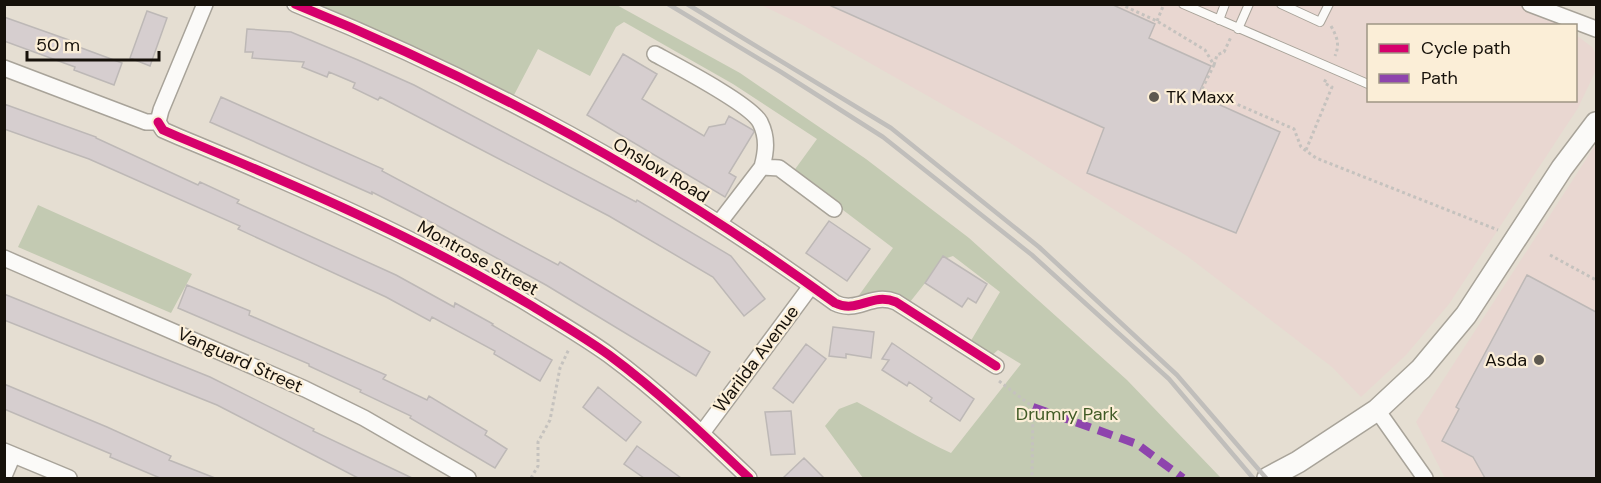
<svg xmlns="http://www.w3.org/2000/svg" width="1601" height="483" viewBox="0 0 1601 483" font-family="'DM Sans',sans-serif">
<rect width="100%" height="100%" fill="#e5ded2"/>
<path fill="#e9d7d1" d="M761 5H1530L1562 25 1368 26V100H1576V35L1592 47 1596 54V70L1578 108 1449 304 1406 355 1361 397 1332 367 1187 256 1007 141 803 25Z
M1596 144V478H1445L1416 422Z"/>
<path fill="#c3cab2" d="M615 4 740 73 866 159 969 238 1127 380 1221 478H863L825 426 839 409 857 402C889 419 918 438 951 453L1021 364 998 350 990 357 969 344 1000 292 953 256 944 259 910 302 857 298 893 248 793 172 817 139 733 84 624 22 616 27 590 76 538 49 514 95 308 5Z
M38 205 192 274 171 313 18 247Z"/>
<path fill="#d6cecf" stroke="#bdb8b6" stroke-width="1.5" d="M827 4H1111L1155 24 1149 38 1211 66 1198 95 1280 132 1236 233 1087 173 1104 128Z
M147 11 167 18 150 66 130 58Z
M4 17 69 40 68 43 122 63 114 85 74 70 75 67 4 41Z
M247 29 291 32 358 60 414 85 636 202 637 200 731 256 765 299 744 316 713 277 609 216 380 97 378 100 353 88 355 83 329 72 327 77 302 67 304 62 252 58 253 52H245Z
M623 54 657 74 642 99 704 136 709 127 725 124 729 116 753 130 754 132 729 173 736 177 725 197 587 115Z
M221 97 383 169 382 171 558 265 560 262 710 352 696 376 546 285 429 221 372 192V194L210 122Z
M4 104 96 137V138L198 185 200 182 239 200 237 203 396 275 454 307 455 303 493 324 492 325 552 360 540 381 494 354 495 351 432 317 430 321 386 297 238 229 240 226 89 159 4 129Z
M829 221 870 249 847 281 806 253Z
M943 256 987 284 976 303 968 298 962 307 925 283Z
M1527 275 1596 312V478H1485L1473 457 1442 441 1459 409 1456 407Z
M187 285 250 311 249 315 386 375 383 379 427 400 429 396 487 431 485 435 507 449 495 468 410 418 411 416 360 392 361 390 309 366V364L178 308Z
M4 294 210 377 314 429 313 431 412 478H358L217 405 4 320Z
M833 327 874 332 871 358 846 354V358L829 356Z
M892 343 974 399 960 421 930 401 932 398 909 382 907 386 882 370 889 360 882 359Z
M806 344 826 359 793 403 773 388Z
M4 384 107 427 171 456 169 460 215 478H160L110 457 111 454 4 409Z
M598 387 641 422 626 441 583 407Z
M791 411 795 454 771 455 765 412Z
M637 446 681 478H644L624 464Z
M804 458 824 478H783Z"/>
<g fill="none" stroke-linecap="round" stroke-linejoin="round">
<defs>
<path id="lane" d="M1183 4 1368 84
M1281 4 1320 22 1329 4
M1219 20 1225 4
M1238 29 1249 4"/>
<path id="street" d="M295 4C485 81 668 181 835 303 858 314 871 292 896 302L996 366
M1530 4 1596 29
M655 54C677 66 750 104 760 122 768 138 766 152 762 167
M4 68 146 122H158
M158 122 163 130 179 137C300 187 420 239 532 306 558 322 584 337 609 355 659 392 704 435 749 478
M158 122 161 110 205 4
M719 223 762 167 779 168 834 209
M4 258 305 389 364 418 468 478
M1377 410 1425 478
M702 433 811 286
M4 451 69 478
M4 476 13 455"/>
<path id="secondary" d="M1268 478 1298 462 1377 410 1421 369 1466 315 1562 168 1596 123"/>
</defs>
<use href="#lane" stroke="#a8a399" stroke-width="10"/>
<use href="#street" stroke="#a8a399" stroke-width="18"/>
<use href="#secondary" stroke="#a8a399" stroke-width="24"/>
<path stroke="#c5c2be" stroke-width="3" stroke-dasharray="3 3" stroke-linecap="butt" d="M1120 4 1157 21 1205 50 1214 65 1202 89 1294 129 1301 147 1316 158 1498 230
M1157 21 1164 4
M1331 26C1337 37 1340 44 1335 56
M1214 65 1217 55 1224 52 1231 37
M1306 150 1332 87 1324 83 1326 79
M1550 255 1596 280
M999 381 1033 407 1032 478
M531 478 538 466V442L550 420 560 368 569 349"/>
<use href="#lane" stroke="#fbfaf8" stroke-width="8"/>
<use href="#street" stroke="#fbfaf8" stroke-width="15"/>
<use href="#secondary" stroke="#fbfaf8" stroke-width="21"/>
<path stroke="#c0bebb" stroke-width="4.5" d="M668 4 781 72 883 137 1032 255 1169 379 1253 478
M687 4 891 128 1039 247 1177 375 1266 478"/>
<path stroke="#8e44ad" stroke-width="8" stroke-dasharray="15 8" stroke-linecap="butt" d="M1033 407 1137 444 1183 478"/>
<defs>
<path id="cycleway" d="M295 4C485 81 668 181 835 303 858 314 871 292 896 302L996 366
M158 122 163 130 179 137C300 187 420 239 532 306 558 322 584 337 609 355 659 392 704 435 749 478"/>
</defs>
<use href="#cycleway" stroke="#fbeed7" stroke-width="13"/>
<use href="#cycleway" stroke="#d6006c" stroke-width="9"/>
</g>
<g fill="#5e5950" stroke="#fbeed7" stroke-width="2">
<circle cx="1154" cy="97" r="6"/>
<circle cx="1539" cy="360" r="6"/>
</g>
<g text-anchor="middle" stroke-width="4.5" stroke-linejoin="round" paint-order="stroke">
<g font-size="18" fill="#16110a" stroke="#fbeed7" text-anchor="start">
<text x="1166" y="103">TK Maxx</text>
<text x="1527" y="366" text-anchor="end">Asda</text>
</g>
<g font-size="18" fill="#16110a" stroke="#fbeed7">
<text transform="translate(661 170) rotate(31)" y="6">Onslow Road</text>
<text transform="translate(478 258) rotate(29)" y="6">Montrose Street</text>
<text transform="translate(756 359) rotate(-53)" y="6">Warilda Avenue</text>
<text transform="translate(240 360) rotate(24)" y="6">Vanguard Street</text>
</g>
<g font-size="18" fill="#415b26" stroke="#fbeed7">
<text x="1067" y="420">Drumry Park</text>
</g>
</g>
<rect width="1601" height="483" fill="none" stroke="#16110a" stroke-width="12"/>
<rect x="1367" y="24" width="210" height="78" fill="#fbeed7" stroke="#9f9685" stroke-width="1.5"/>
<rect x="1379" y="44" width="30" height="9" fill="#d6006c" stroke="#9f9685" stroke-width="1.5"/>
<text x="1421" y="54" font-size="18" fill="#16110a">Cycle path</text>
<rect x="1379" y="74" width="30" height="9" fill="#8e44ad" stroke="#9f9685" stroke-width="1.5"/>
<text x="1421" y="84" font-size="18" fill="#16110a">Path</text>
<path d="M27 51v9h132v-9" fill="none" stroke="#16110a" stroke-width="3"/>
<text x="36" y="51" font-size="18" fill="#16110a" stroke="#fbeed7" stroke-width="4.5" paint-order="stroke">50 m</text>
</svg>
